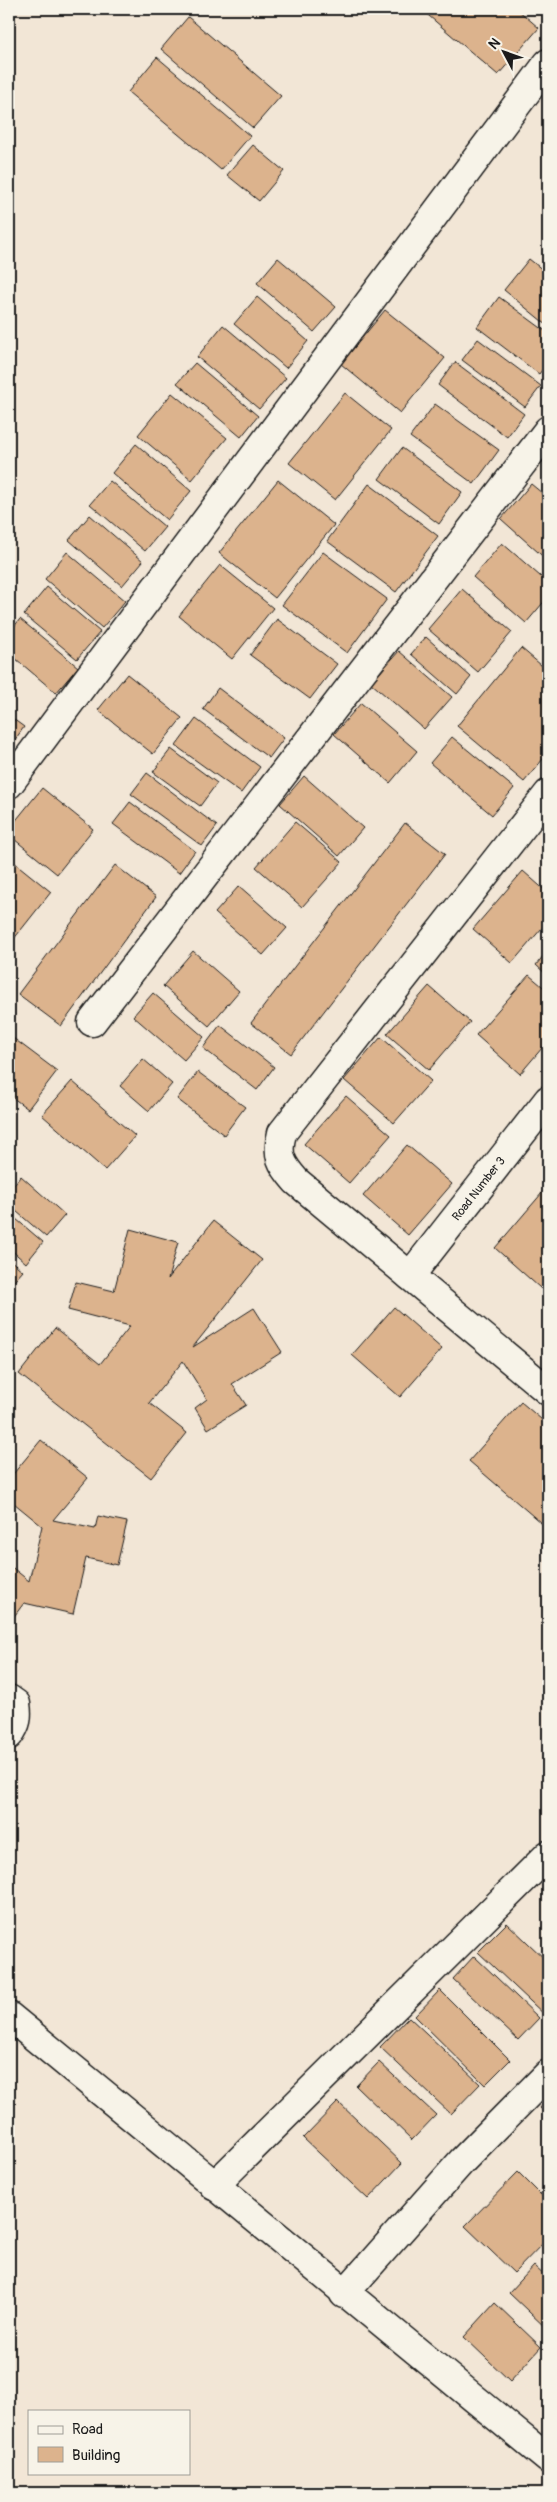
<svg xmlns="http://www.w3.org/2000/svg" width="557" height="2502" viewBox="0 0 557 2502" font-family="Pangolin,sans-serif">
<rect width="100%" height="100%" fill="#f2e6d6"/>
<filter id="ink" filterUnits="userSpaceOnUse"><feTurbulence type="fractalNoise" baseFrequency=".02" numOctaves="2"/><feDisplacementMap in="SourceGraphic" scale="10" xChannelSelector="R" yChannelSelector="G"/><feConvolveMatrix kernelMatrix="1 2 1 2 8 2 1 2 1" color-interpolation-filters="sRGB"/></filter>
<g filter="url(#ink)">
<path fill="#dcb38d" stroke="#1c1c1c" d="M517 9 539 28 498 75 422 10Z
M188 17 281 96 253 128 161 49Z
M157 57 250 136 221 170 128 92Z
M253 145 284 171 259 201 227 175Z
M278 258 336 307 314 332 257 283Z
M529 259 548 274V326L504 290Z
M257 297 308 341 286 368 234 324Z
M499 297 548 333V362L539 374 477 327Z
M385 310 445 358 400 413 341 364Z
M223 325 286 378 259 409 197 357Z
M478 339 541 386 525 407 462 360Z
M455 362 524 414 507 437 438 385Z
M195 363 258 416 241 437 177 383Z
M172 393 227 438 192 480 138 435Z
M345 393 391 430 335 500 289 463Z
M435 404 499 450 474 484 410 437Z
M136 444 191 491 167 520 112 473Z
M402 448 462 492 439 524 379 479Z
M278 480 334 525 275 598 219 553Z
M110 481 165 527 145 551 90 504Z
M369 484 438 536 396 592 327 541Z
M531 484 548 498V561L501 519Z
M90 515 143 561 122 586 69 540Z
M502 543 548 583V597L526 623 473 577Z
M67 552 125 601 102 628 45 579Z
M323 552 387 599 347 653 282 605Z
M220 565 273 608 232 659 179 616Z
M47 587 100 632 77 659 24 615Z
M462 589 512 632 478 672 428 629Z
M20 619 78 667 56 693 9 653V633Z
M277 619 337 664 310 699 250 655Z
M426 637 471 677 457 694 411 654Z
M521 648 548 671V753L524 782 457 726Z
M399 651 452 697 424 729 371 683Z
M127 674 182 718 153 754 98 710Z
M218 688 284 738 269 758 203 709Z
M361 703 417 751 390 783 334 734Z
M9 716 24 727 9 748Z
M196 719 260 767 241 793 176 746Z
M452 737 514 788 492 815 430 763Z
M171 749 217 783 200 806 153 772Z
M147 773 217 826 202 846 131 794Z
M304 776 363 828 339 856 280 804Z
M42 788 93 829 57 874 9 835V829Z
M130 802 195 851 179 873 113 824Z
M295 822 342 862 302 907 256 867Z
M405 823 445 854 291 1054 251 1023Z
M9 858 51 892 9 945Z
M115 865 156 897 61 1026 18 994Z
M523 871 548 893V921L512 963 473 929Z
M239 886 287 928 263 955 215 913Z
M548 950V976L536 965Z
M193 951 239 991 209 1026 163 986Z
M529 975 548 991V1041L520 1074 476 1035Z
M429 986 470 1022 429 1070 387 1034Z
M153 993 204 1037 184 1060 133 1016Z
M220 1025 274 1067 257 1090 203 1048Z
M9 1035 57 1071 28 1109 9 1095Z
M381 1037 431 1081 394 1123 344 1080Z
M143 1059 172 1084 149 1111 120 1086Z
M198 1072 245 1107 224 1135 177 1099Z
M72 1081 135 1136 105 1170 42 1115Z
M346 1096 391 1135 349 1183 304 1144Z
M407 1145 452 1184 408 1235 363 1196Z
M21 1176 65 1215 46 1237 9 1205V1190Z
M548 1186V1295L495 1248Z
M9 1213 43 1242 26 1263 9 1248Z
M213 1221 262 1260 193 1347 254 1308 282 1352 232 1384 246 1405 208 1429 195 1408 207 1399 183 1361 149 1403 187 1433 151 1478 19 1374 55 1328 100 1364 130 1326 68 1310 76 1282 114 1291 130 1229 178 1242 168 1279Z
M9 1259 23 1271 9 1287Z
M394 1307 442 1349 400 1397 352 1355Z
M521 1402 548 1425V1529L469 1461Z
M41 1440 88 1478 53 1520 95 1529 98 1516 127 1522 117 1565 86 1558 73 1614 24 1603 9 1623V1565L29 1581 42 1526 9 1499V1479Z
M507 1923 548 1962V2018L478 1952Z
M474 1956 539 2018 518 2040 453 1979Z
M440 1990 510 2060 485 2085 415 2016Z
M409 2017 480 2084 451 2114 380 2047Z
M379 2062 436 2115 412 2140 356 2086Z
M548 2099V2116L540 2108Z
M338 2102 402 2163 368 2199 303 2138Z
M518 2172 548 2202V2238L514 2273 465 2226Z
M534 2266 548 2279V2330L509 2293Z
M495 2303 541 2347 510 2381 464 2337Z"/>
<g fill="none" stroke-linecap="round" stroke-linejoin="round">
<defs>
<g id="minor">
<path d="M9 784 548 63"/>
<path d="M548 794 282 1133C276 1155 281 1164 296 1181L548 1391"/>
<path d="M92 1022 548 430"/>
<path id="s1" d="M410 1276 548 1100"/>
<path d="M9 1699 16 1704C18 1717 17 1724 9 1735"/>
<path d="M9 2016 548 2459"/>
<path d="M214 2186 548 1855"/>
<path d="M344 2294 462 2161 548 2074"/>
</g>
</defs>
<use href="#minor" stroke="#1c1c1c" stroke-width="31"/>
<use href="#minor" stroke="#f7f3e8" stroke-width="28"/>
</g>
</g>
<g text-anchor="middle" stroke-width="4.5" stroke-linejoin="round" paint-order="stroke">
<g font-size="12" fill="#1c1c1c" stroke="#f7f3e8">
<text dy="4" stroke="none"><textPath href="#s1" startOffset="111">Road Number 3</textPath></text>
</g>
</g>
<rect width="557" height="2502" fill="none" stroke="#f7f3e8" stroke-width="30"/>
<rect x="15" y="15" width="527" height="2472" fill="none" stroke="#1c1c1c" stroke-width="2" filter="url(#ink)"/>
<rect x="28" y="2410" width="162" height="65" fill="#f7f3e8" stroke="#9f9d96"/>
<rect x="38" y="2426" width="25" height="8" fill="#f7f3e8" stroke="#9f9d96"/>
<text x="72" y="2434" font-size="15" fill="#1c1c1c">Road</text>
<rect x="38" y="2447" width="25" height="15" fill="#dcb38d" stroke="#9f9d96"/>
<text x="72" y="2460" font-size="15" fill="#1c1c1c">Building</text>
<g transform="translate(504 52) rotate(311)" stroke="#f7f3e8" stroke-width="4" paint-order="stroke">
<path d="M0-4L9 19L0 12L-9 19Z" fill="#1c1c1c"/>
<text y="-8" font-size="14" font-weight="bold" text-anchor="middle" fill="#1c1c1c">N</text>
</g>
</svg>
